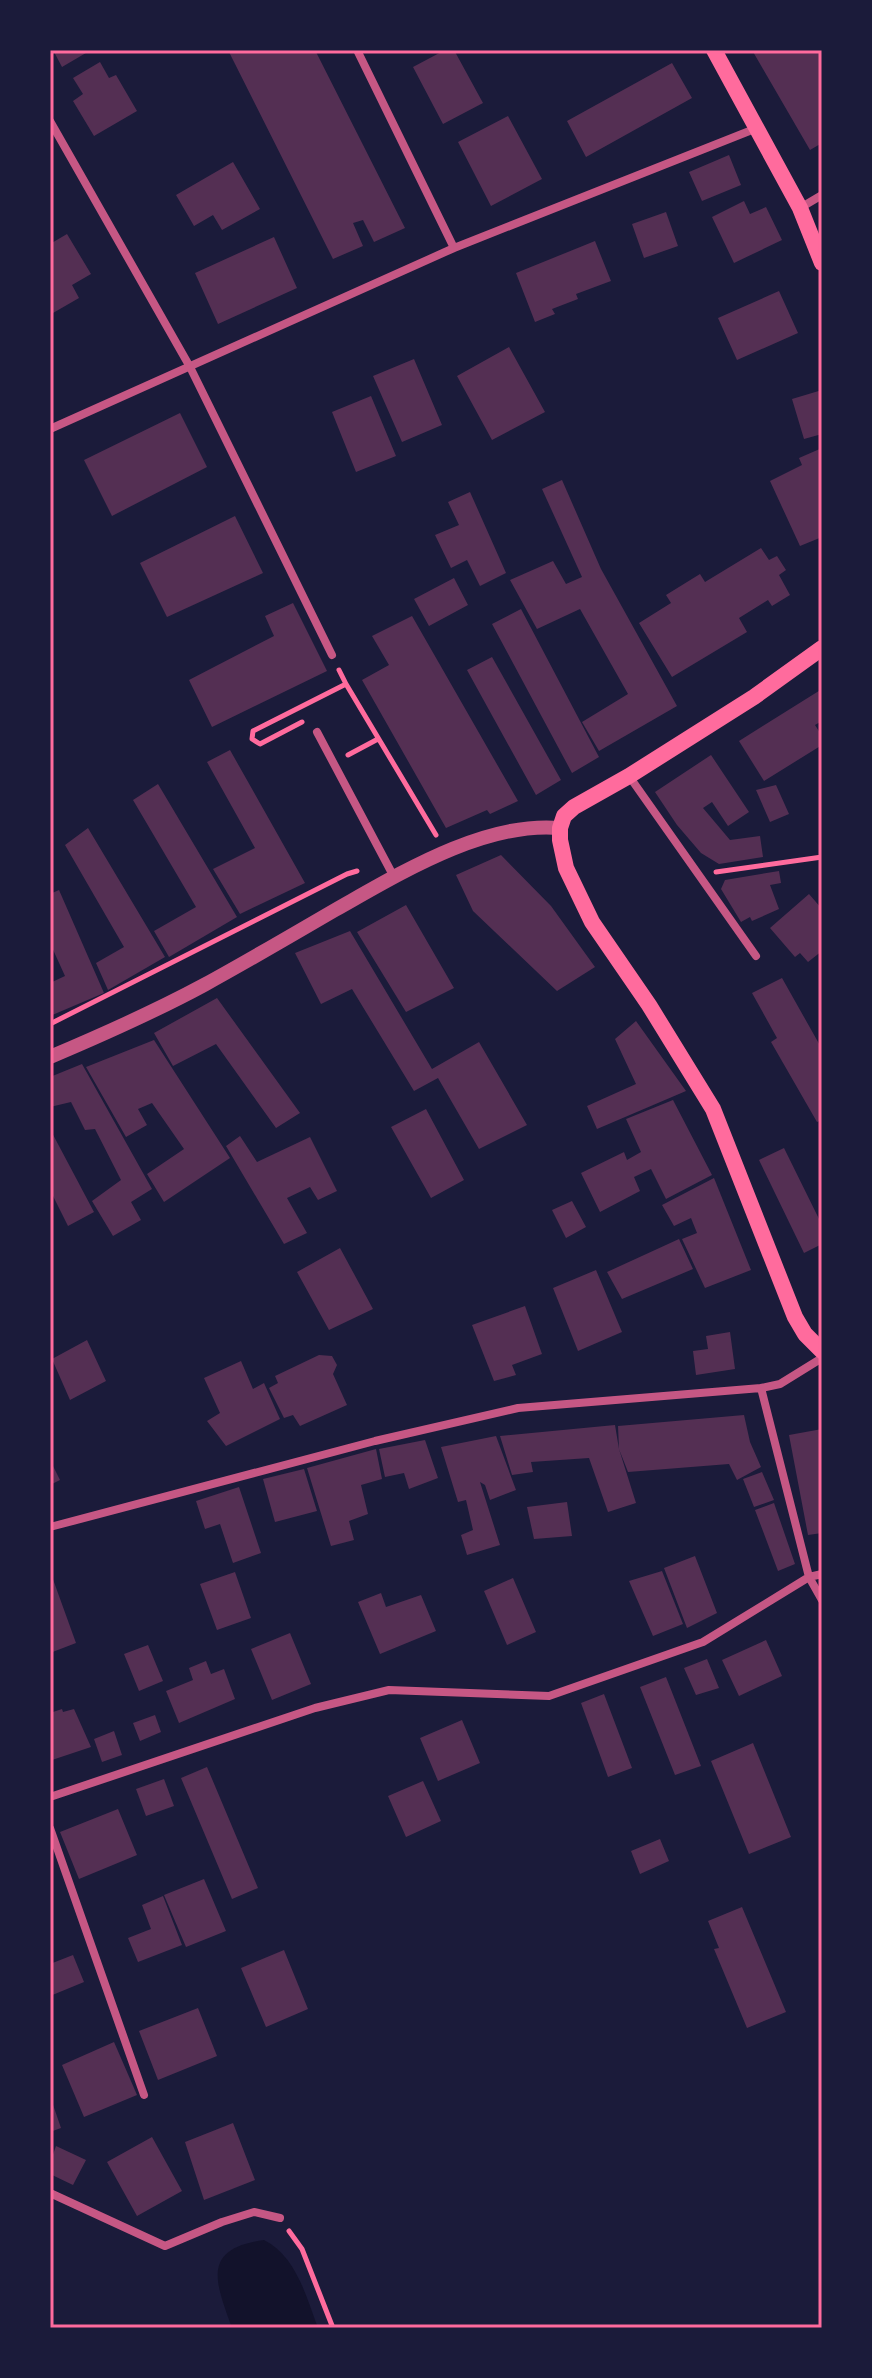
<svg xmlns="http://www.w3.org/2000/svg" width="872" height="2378" viewBox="0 0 872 2378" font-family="'Exo 2',sans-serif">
<rect width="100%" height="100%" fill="#1b1b3a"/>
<path fill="#12122b" d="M264 2240C296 2256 306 2296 318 2328H232C216 2283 200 2249 264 2240Z"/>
<path fill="#542f53" d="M53 50H91L62 67Z
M228 50H315L405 228 374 242 363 220 353 223 363 246 333 259Z
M445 50H454L483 103 443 124 413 67Z
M752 50H819L822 55V143L810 150Z
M100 62 109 78 116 75 137 111 94 136 73 101 83 94 73 78Z
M672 63 692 98 586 157 567 121Z
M508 116 542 179 491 206 458 142Z
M729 155 741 185 702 201 689 172Z
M233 162 260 209 222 230 213 215 194 226 176 195Z
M744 201 750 214 766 207 782 240 734 263 712 217Z
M666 212 678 246 644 258 632 224Z
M67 234 91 274 72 285 79 298 53 313 50 308V244Z
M274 237 297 288 218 324 195 273Z
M595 241 611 281 576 294 578 299 552 309 555 314 535 322 516 273Z
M779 291 798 333 737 360 718 318Z
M509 347 545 412 492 440 457 376Z
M414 359 442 425 402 442 373 376Z
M822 390V434L804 439 792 399Z
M371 396 396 456 356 472 332 412Z
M180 413 207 467 112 516 84 460Z
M822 448V537L800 546 770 481 802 465 799 458Z
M562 480 601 569 677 706 599 751 582 722 628 694 580 609 537 629 510 580 553 561 566 584 582 577 542 489Z
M470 492 506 573 480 586 467 560 451 568 435 535 459 525 448 502Z
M235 516 263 573 167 617 140 563Z
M761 548 769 560 777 556 786 570 779 575 790 595 772 606 768 600 739 618 747 632 672 677 639 623 671 603 666 595 700 574 705 582Z
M454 578 468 605 429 626 414 599Z
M293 603 327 671 212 727 189 680 274 636 265 616Z
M521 609 599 757 572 773 492 624Z
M412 616 518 801 490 814 487 810 446 828 362 680 389 665 372 636Z
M492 657 561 780 536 795 467 670Z
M822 689V721L815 725 822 736V745L764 781 739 741Z
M230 750 305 883 240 914 213 869 255 848 207 762Z
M711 755 749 812 728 826 712 802 703 808 730 840 760 836 763 857 719 864 701 853 677 825 655 792Z
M158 784 237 917 169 957 154 931 196 907 133 800Z
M776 785 789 814 770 822 756 790Z
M88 828 165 957 108 990 96 963 124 947 65 845Z
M501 855 551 906 595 967 557 991 473 911 456 875Z
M779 871 781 883 770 885 779 909 752 921 750 917 741 922 721 889 725 880Z
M59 890 104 993 50 1016V983L65 976 50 943V894Z
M809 894 822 909V951L808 962 800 953 795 957 770 928Z
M406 905 454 988 406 1012 357 932Z
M350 931 432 1069 479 1042 527 1125 479 1149 438 1078 414 1091 352 989 321 1004 295 953Z
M782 978 822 1049V1120L817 1122 771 1042 777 1038 752 993Z
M217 998 300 1113 276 1128 216 1044 173 1066 154 1033Z
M636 1021 686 1091 597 1129 587 1106 636 1084 615 1039Z
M154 1040 230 1158 164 1202 147 1174 184 1149 152 1103 138 1109 147 1125 126 1137 86 1067Z
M82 1064 152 1189 131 1202 141 1220 113 1236 92 1201 121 1180 95 1129 85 1130 71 1102 50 1107V1077Z
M673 1100 712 1175 666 1199 651 1169 634 1177 640 1191 600 1212 581 1173 624 1152 627 1160 641 1152 626 1119Z
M426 1109 464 1180 431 1198 391 1127Z
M50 1129 94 1212 68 1226 50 1190Z
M240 1136 257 1162 310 1137 337 1191 318 1200 310 1187 287 1198 307 1233 284 1244 226 1146Z
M784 1148 820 1221 822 1220V1244L804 1253 759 1160Z
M714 1178 751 1270 705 1288 682 1239 697 1233 691 1218 674 1226 662 1205Z
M572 1201 586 1227 566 1238 552 1210Z
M679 1239 693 1269 622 1299 607 1272Z
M340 1248 373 1309 329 1330 297 1272Z
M596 1270 622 1332 578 1351 553 1288Z
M525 1306 542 1354 512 1365 516 1375 494 1381 472 1325Z
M730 1332 735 1369 696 1375 693 1351 708 1349 706 1336Z
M87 1340 106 1381 70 1400 52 1359Z
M319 1355 332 1356 337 1365 333 1374 347 1405 300 1426 293 1415 284 1418 269 1388 278 1383 275 1376Z
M241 1361 253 1389 264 1383 280 1419 226 1446 207 1421 220 1413 204 1378Z
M744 1415 750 1442 761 1467 737 1480 729 1464 628 1472 619 1449 636 1503 608 1512 589 1458 531 1462 533 1472 512 1475 500 1436 615 1425 619 1449 618 1426Z
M822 1429V1533L808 1535 789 1435Z
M496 1436 516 1490 490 1500 485 1485 480 1482 500 1545 467 1555 461 1535 473 1530 466 1500 458 1502 441 1447Z
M425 1440 438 1478 409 1489 404 1473 385 1477 379 1449Z
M376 1449 382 1479 361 1485 368 1514 349 1521 354 1540 331 1546 307 1468Z
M50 1460 60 1480 50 1485Z
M304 1469 317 1511 275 1522 263 1479Z
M762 1472 774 1500 754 1507 743 1479Z
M239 1487 261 1553 233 1563 220 1524 205 1529 196 1501Z
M567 1502 572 1536 534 1539 527 1507Z
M774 1503 795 1564 778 1571 755 1510Z
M695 1556 717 1613 687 1628 664 1568Z
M50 1571 76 1643 50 1653Z
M662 1571 683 1624 653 1636 629 1581Z
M235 1572 251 1618 217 1630 200 1584Z
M513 1578 536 1632 507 1645 484 1591Z
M381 1593 386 1607 421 1595 436 1631 380 1654 358 1602Z
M290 1633 311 1684 272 1700 251 1649Z
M766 1640 782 1676 739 1696 722 1660Z
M148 1645 163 1681 139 1691 124 1654Z
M707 1659 719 1688 696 1695 684 1668Z
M206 1661 211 1674 224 1669 235 1699 179 1723 166 1691 193 1680 189 1668Z
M666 1677 701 1766 675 1775 640 1687Z
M604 1694 632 1768 608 1777 581 1703Z
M62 1709 63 1712 74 1709 91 1747 52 1760 50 1713Z
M155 1715 161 1732 140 1741 133 1723Z
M462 1720 480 1763 438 1781 420 1738Z
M114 1731 122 1755 102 1762 94 1739Z
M753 1743 791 1837 749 1854 711 1761Z
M207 1767 258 1888 232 1899 181 1778Z
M164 1779 174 1806 146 1816 136 1789Z
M423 1781 441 1821 406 1837 388 1796Z
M118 1809 137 1855 79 1879 60 1832Z
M660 1839 669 1861 640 1874 631 1851Z
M204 1879 226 1931 186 1947 164 1895Z
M163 1896 182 1945 138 1962 128 1938 151 1929 142 1905Z
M742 1907 786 2012 747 2028 714 1949 719 1948 708 1921Z
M284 1950 308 2009 266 2027 241 1968Z
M73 1955 84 1982 50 1996V1964Z
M198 2008 217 2056 158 2080 139 2031Z
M114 2042 137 2095 84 2117 62 2065Z
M50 2096 61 2128 50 2132Z
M233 2123 255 2180 204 2200 185 2142Z
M152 2137 182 2191 137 2216 107 2162Z
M56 2146 86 2160 73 2185 50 2174V2163Z"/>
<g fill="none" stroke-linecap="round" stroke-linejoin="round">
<path stroke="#ff6b9d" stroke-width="5" d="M346 684 436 835
M302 722 260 744 252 739 253 731 346 684 339 670
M348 755 378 739
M716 872 822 857
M50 1024 347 874 357 871
M289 2231 302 2249 333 2328"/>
<path stroke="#c65784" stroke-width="8" d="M357 50 454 248
M50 121 190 367 332 655
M800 208 822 195
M50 429 454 248 757 128
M317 732 394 877
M629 776 756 956
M761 1388 809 1577 822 1600
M50 1527 375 1441 518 1408 761 1388 780 1384 822 1358
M50 1797 315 1708 389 1690 549 1696 703 1642 809 1577 822 1574
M50 1828 144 2095
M50 2193 165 2246 222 2222 254 2212 280 2218"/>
<path stroke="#c65784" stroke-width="14" d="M50 1057C102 1035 154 1012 204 985 248 961 292 935 335 910 399 874 484 821 560 828"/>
<path stroke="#ff6b9d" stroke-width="16" d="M714 50 800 208 822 263
M822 648 754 697 629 776 574 807 564 816 560 828V840L566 868 592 922 649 1005 713 1109 795 1317 805 1334 822 1351"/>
</g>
<rect width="872" height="2378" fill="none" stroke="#1b1b3a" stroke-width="104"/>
<rect x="52" y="52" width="768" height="2274" fill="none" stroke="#ff6b9d" stroke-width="3"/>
</svg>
